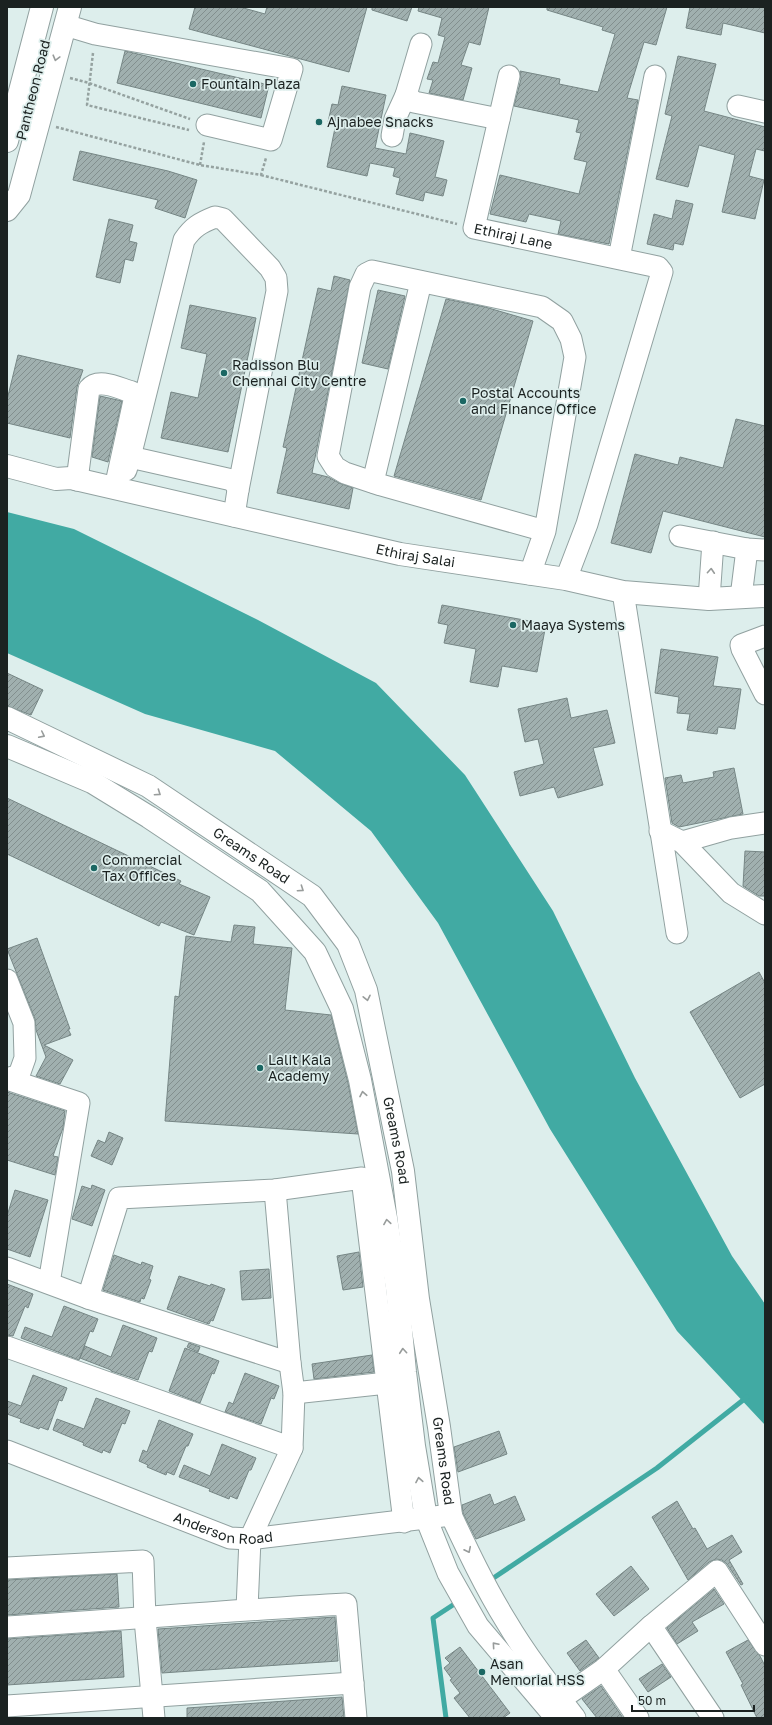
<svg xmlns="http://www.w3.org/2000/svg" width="772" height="1725" viewBox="0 0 772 1725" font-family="'Golos Text',sans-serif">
<defs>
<pattern id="building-hatch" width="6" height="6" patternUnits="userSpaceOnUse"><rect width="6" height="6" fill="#a0b0af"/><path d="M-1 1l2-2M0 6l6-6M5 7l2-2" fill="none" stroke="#828f8e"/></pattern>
</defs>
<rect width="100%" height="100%" fill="#ddeeec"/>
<path fill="#41aaa3" d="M7 512 74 529 258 620 376 683 465 775 553 911 635 1078 732 1256 765 1304V1425L677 1331 550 1129 438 923 371 831 275 751 145 714 7 653Z"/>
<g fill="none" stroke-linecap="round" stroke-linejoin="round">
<path stroke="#41aaa3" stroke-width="5" d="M489 1581 657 1468 747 1397
M446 1718 433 1618 459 1601"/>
</g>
<path fill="url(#building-hatch)" stroke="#768685" d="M195 7H240L265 14 267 7H367L349 72 189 29Z
M372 7H412L407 21 372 10Z
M419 7H489L480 45 469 42 461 65 472 68 463 100 429 93 433 80 427 79 433 62 438 63 445 37 438 35 442 18 418 11Z
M547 7H667L656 45 644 42 627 98 638 100 609 244 558 234 561 221 529 214 526 222 490 214 500 175 579 194 587 162 574 159 581 133 576 132 579 120 514 106 521 79 520 71 560 79 559 84 598 92 615 34 602 30 603 27 547 10Z
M690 7H765V33L723 23 721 35 686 28Z
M125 51 269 85 261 118 117 83Z
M678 56 716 64 704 111 765 127V151L756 149 749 176 764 180 755 219 722 212 735 155 699 145 688 187 656 179 672 116 665 114Z
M342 86 386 95 375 148 406 154 410 133 444 141 435 177 447 180 443 196 425 192 423 201 396 194 400 178 393 176 395 168 370 163 367 176 327 167 336 123 328 122 332 104 338 105Z
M80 151 168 171 197 180 185 218 155 208 158 200 73 180Z
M676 200 693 204 683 245 674 243 673 250 647 244 654 214 672 219Z
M109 219 133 225 129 241 137 243 133 261 125 259 120 283 96 277Z
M334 276 350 280 312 473 328 477 339 483 353 488 349 509 277 493 287 448 283 447 318 288 331 291Z
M378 290 405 296 388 369 362 363Z
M446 299 485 307 533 321 481 500 394 476Z
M190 305 256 318 228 452 161 438 171 392 198 398 207 354 181 348Z
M18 355 83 370 77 387 70 438 7 423V400Z
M100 396 122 401 108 462 92 457Z
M736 419 765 426V537L663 511 651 553 611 543 635 454 678 465 680 457 723 468Z
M442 605 546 624 537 672 502 666 498 687 470 682 476 649 444 643 448 625 438 623Z
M661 649 718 657 713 686 741 689 735 729 718 727 717 734 687 730 690 714 677 713 679 697 655 693Z
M7 673 43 690 31 715 7 706Z
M567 698 571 718 607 710 615 743 593 748 603 785 558 798 554 787 520 796 514 772 544 764 538 739 525 742 518 709Z
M734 768 743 814 679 827 672 823 665 778 681 775 683 783 714 777 713 772Z
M7 798 181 881 179 884 210 897 194 935 161 922 159 926 7 854Z
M745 851 765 852V896H759L743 886Z
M234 925 255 927 253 944 292 948 285 1010 331 1015 348 1083 358 1134 165 1121 175 996 179 997 186 936 231 942Z
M37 938 70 1029H68L71 1035 44 1045 73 1060 60 1084 36 1076 46 1057 36 1030 35 1019 7 949Z
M759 972 765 983V1084L740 1098 690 1012Z
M7 1092 65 1111 63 1128 53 1156 58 1157 55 1175 7 1160Z
M109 1132 123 1138 112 1165 91 1156 98 1140 105 1143Z
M92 1185 105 1190 92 1226 72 1219 82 1186 91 1189Z
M15 1190 48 1200 30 1257 7 1249V1216Z
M359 1252 363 1287 343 1290 337 1256Z
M114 1255 141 1265 142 1262 153 1266 149 1279 151 1280 144 1299 141 1298 140 1302 103 1290Z
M269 1269 271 1298 242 1300 240 1271Z
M179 1276 210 1286 211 1284 225 1289 213 1321 211 1320 209 1324 167 1309Z
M7 1284 33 1294 28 1308 25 1306 13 1336 7 1335Z
M64 1306 98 1319 93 1332 90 1331 79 1360 21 1338 25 1327 52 1337Z
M123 1325 157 1338 152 1352 149 1351 138 1380 111 1371V1370L80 1358 85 1346 111 1357Z
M189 1343 200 1347 198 1352 187 1347Z
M185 1348 219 1361 214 1374 212 1373 200 1403 169 1391Z
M372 1355 374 1372 314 1379 312 1364Z
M245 1373 279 1386 274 1399 271 1398 261 1424 225 1412 229 1402 233 1404Z
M33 1375 67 1388 62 1401 59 1400 48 1430 40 1427 39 1429 20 1422 21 1419 7 1414V1401L21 1406Z
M96 1398 130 1411 125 1424 122 1423 110 1453 103 1450 102 1453 83 1445 84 1443 53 1430 57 1419 84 1429Z
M159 1420 193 1434 188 1446H186L174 1475 167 1472 166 1475 147 1467 148 1465 139 1461 143 1450 147 1452Z
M499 1431 507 1454 458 1472 454 1447Z
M222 1444 256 1458 251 1470H249L237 1499 230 1496 229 1499 209 1491 210 1489 179 1477 184 1465 210 1476Z
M490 1494 494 1505 515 1496 525 1520 476 1539 463 1513 462 1505Z
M677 1501 693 1529 695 1528 707 1549 732 1535 742 1552 729 1560 743 1584 741 1585 727 1564 722 1560 716 1559 709 1562 688 1580 652 1517Z
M631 1566 649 1589 614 1616 596 1594Z
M117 1574 119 1607 7 1615V1580Z
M714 1589 724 1604 692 1622 698 1631 677 1644 667 1628Z
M335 1617 338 1661 162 1673 158 1629Z
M121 1631 124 1677 7 1685V1639Z
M586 1640 599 1658 580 1671 567 1653Z
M748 1640 760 1656 765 1666V1718H757L741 1685 743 1684 726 1652Z
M460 1647 510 1713 503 1718H470L454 1698 460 1693 450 1680 452 1679 444 1668 450 1663 445 1658Z
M662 1664 671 1677 648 1692 639 1679Z
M601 1686 623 1718H597L582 1699Z
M342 1697 344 1718H187V1708Z"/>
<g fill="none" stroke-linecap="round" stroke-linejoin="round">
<defs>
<g id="minor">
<path d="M65 25 95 34 292 69 271 140 207 125"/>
<path d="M421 44 406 95 414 102 499 119"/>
<path id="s1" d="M509 76 474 228 658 267 662 272 587 524 566 579"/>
<path d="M738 106 765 112"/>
<path d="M392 136 395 119 406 95"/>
<path d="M619 258 655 76"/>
<path d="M130 457 184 240C193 227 200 223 215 217L223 219 270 268 276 278 277 291 238 490 234 516"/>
<path d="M126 470 130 457 232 480 237 486 238 490"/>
<path d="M77 480 89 389C99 377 120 389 132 392L135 396 115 488"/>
<path d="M373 482 421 282"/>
<path d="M680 536 747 549 765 550"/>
<path d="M530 574 545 531 575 357 571 339 562 321 542 307 372 271 366 274 360 287 328 456 335 467 345 473 381 485 545 531"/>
<path d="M623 592 677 933"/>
<path d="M741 597 747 549"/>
<path d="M709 599 713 542"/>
<path d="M765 636 741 645 742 649 765 694"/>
<path d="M660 831 682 842 731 893 765 914"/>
<path d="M682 842 731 828 765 823"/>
<path d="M7 980 24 1023 25 1058 19 1075 7 1079"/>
<path d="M7 1079 79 1103 49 1283"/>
<path d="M7 1268 88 1298 290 1363"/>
<path d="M88 1298 119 1198 275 1190 362 1178 404 1522"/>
<path d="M7 1347 292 1448"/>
<path d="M294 1393 387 1383"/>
<path id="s2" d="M7 1451 230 1538 250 1539 451 1515C468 1551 485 1587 506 1621 526 1655 551 1687 575 1718"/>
<path d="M426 1518 448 1573 478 1626 556 1718"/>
<path d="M7 1568 143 1561 145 1619 154 1718"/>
<path d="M247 1609 250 1539 292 1448 294 1393 290 1363 275 1190"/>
<path d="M651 1626 713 1718"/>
<path d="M7 1627C120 1620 233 1610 346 1604L356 1718"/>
<path d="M604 1669 638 1718"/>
<path d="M561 1699 604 1669 651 1626 717 1571 765 1645"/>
<path d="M7 1706 353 1683"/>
</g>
<g id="major">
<path d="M7 141 42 7"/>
<path d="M7 210 19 195 70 7"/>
<path id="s3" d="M7 466 56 479 71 478 400 554 566 579 623 592 709 599 765 596"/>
<path id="s4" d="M7 718 148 786 312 896 348 944 366 990 403 1171 418 1299 439 1427 451 1515"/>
<path d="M7 746 92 782 149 817 260 891 315 952 342 1009 360 1080 386 1218 397 1288 405 1372 414 1446 426 1518"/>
</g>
</defs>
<use href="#minor" stroke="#91a1a0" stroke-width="23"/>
<use href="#major" stroke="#91a1a0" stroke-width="24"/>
<path stroke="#95a2a0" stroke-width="2.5" stroke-dasharray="3 2" stroke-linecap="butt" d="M93 53 87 105 189 130
M70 78 89 83 190 119
M56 127 200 165 261 175 266 158
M200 165 204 142
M261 175 457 224"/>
<use href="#minor" stroke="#fff" stroke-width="21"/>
<use href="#major" stroke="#fff" stroke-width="22"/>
</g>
<defs><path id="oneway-chevron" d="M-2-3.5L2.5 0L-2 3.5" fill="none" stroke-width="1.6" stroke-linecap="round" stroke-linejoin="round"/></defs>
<g stroke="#989c9b">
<use href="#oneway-chevron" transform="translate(56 58) rotate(105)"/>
<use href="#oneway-chevron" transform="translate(711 571) rotate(-86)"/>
<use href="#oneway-chevron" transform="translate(42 735) rotate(26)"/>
<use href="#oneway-chevron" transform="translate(158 793) rotate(34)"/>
<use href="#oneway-chevron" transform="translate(301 889) rotate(34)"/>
<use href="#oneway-chevron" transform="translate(367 998) rotate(78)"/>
<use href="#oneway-chevron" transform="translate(363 1094) rotate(-101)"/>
<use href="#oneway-chevron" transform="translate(387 1222) rotate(-99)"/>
<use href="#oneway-chevron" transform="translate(403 1351) rotate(-95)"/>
<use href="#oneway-chevron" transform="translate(419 1480) rotate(-100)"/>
<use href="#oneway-chevron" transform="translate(468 1550) rotate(64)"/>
<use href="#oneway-chevron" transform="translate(495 1645) rotate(-131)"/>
</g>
<g fill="#1b6763" stroke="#ddeeec" stroke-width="1.5">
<circle cx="193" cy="84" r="4"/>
<circle cx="319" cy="122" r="4"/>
<circle cx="224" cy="373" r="4"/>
<circle cx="463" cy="401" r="4"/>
<circle cx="513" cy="625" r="4"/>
<circle cx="94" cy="868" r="4"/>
<circle cx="260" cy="1068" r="4"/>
<circle cx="482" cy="1672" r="4"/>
</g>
<g text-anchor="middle" stroke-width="3.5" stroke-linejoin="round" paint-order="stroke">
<g font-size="14" fill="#1b2221" stroke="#ddeeec" text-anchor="start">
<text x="201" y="89">Fountain Plaza</text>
<text x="327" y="127">Ajnabee Snacks</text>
<text x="232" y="370">Radisson Blu<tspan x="232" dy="16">Chennai City Centre</tspan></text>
<text x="471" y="398">Postal Accounts<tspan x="471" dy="16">and Finance Office</tspan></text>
<text x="521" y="630">Maaya Systems</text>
<text x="102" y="865">Commercial<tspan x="102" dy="16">Tax Offices</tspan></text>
<text x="268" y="1065">Lalit Kala<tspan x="268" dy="16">Academy</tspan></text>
<text x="490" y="1669">Asan<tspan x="490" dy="16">Memorial HSS</tspan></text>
</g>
<g font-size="14" fill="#1b2221" stroke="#ddeeec">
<text transform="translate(33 90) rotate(-76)" y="5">Pantheon Road</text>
<text dy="5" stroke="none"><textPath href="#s1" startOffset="196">Ethiraj Lane</textPath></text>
<text dy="5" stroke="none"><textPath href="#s3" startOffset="419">Ethiraj Salai</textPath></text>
<text dy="5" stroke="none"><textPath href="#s4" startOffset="281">Greams Road</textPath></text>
<text dy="5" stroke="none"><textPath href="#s4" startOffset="617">Greams Road</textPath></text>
<text dy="5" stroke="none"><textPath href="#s4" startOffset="941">Greams Road</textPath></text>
<text dy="5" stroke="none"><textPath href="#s2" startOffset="231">Anderson Road</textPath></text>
</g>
</g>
<rect width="772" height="1725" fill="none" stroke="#1b2221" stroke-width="16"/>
<path d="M632 1705v6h122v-6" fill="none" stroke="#1b2221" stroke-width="2"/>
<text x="638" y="1705" font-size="12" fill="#1b2221" stroke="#ddeeec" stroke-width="3" paint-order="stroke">50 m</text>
</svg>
